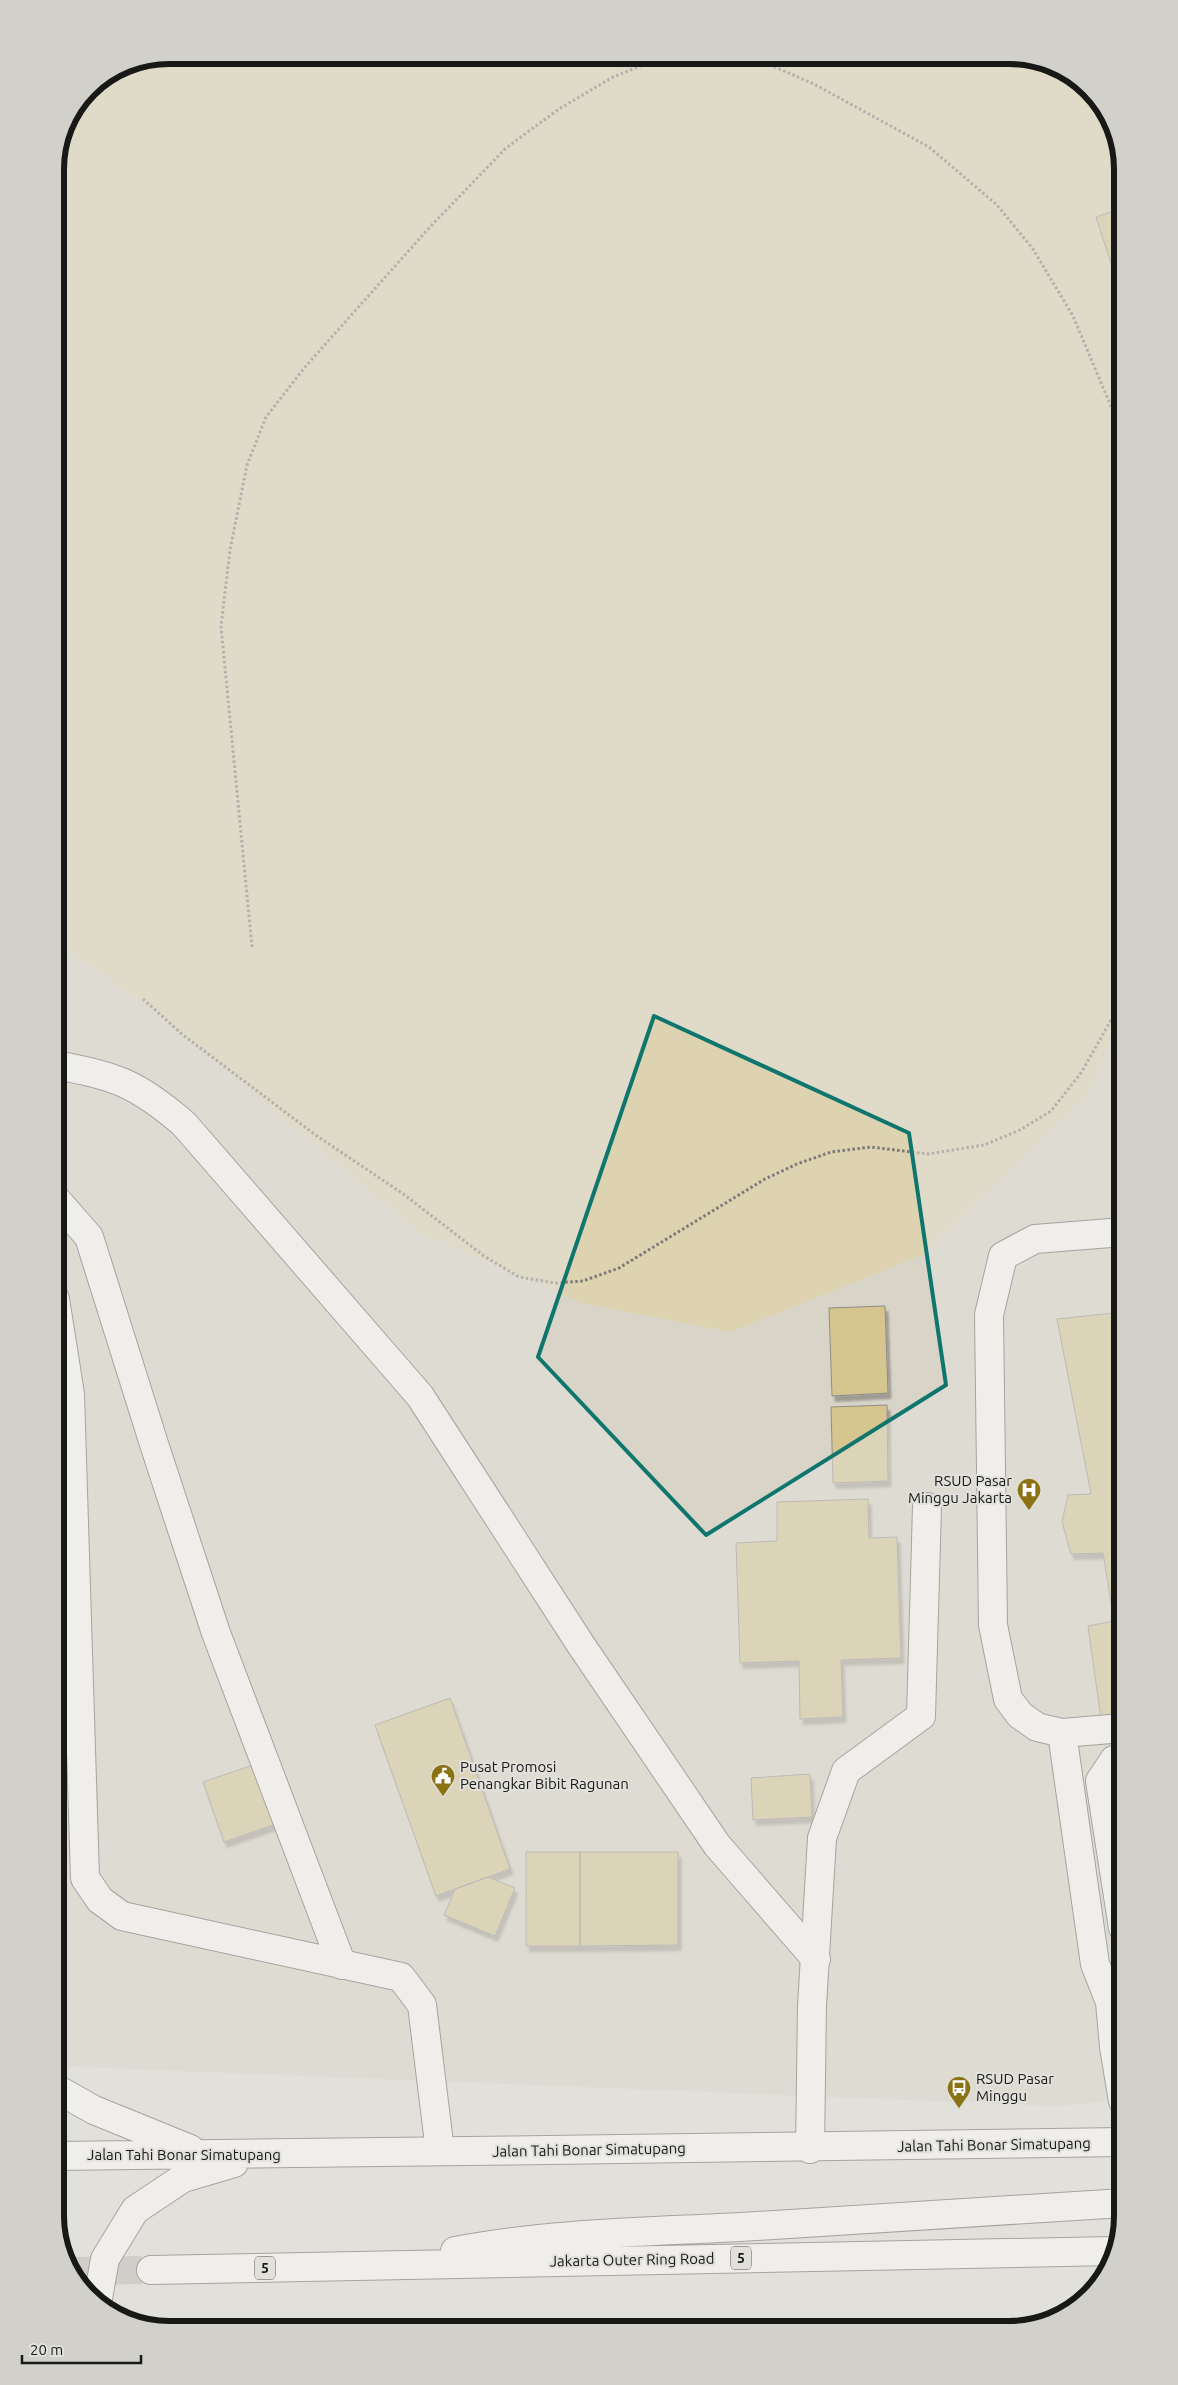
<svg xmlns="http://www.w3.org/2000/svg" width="1178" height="2385" viewBox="0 0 1178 2385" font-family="Ubuntu,sans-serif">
<defs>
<filter id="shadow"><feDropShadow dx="3" dy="5.5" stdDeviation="1" flood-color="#0004"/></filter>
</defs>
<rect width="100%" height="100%" fill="#e1e0db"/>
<path fill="#d8d4c8" d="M169 55H1017L1078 78 1114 126 1123 169V2100L1056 2106 55 2066V162L67 119 89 88 126 64Z"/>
<path fill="#ddd3b1" d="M169 55H1017L1078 78 1114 126 1123 169V1011L1086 1096 920 1256 731 1332 582 1303 420 1232 169 1022 55 939V162L67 119 89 88 126 64Z"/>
<path fill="#d6c58f" stroke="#8e8c88" filter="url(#shadow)" d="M1117 137 1123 169V185L1109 139Z
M1123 208V300L1096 217Z
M885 1306 888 1393 832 1396 829 1308Z
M1123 1312V1720L1102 1726 1088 1626 1114 1621 1103 1553 1071 1554 1062 1522 1068 1495 1091 1494 1057 1319Z
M887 1405 888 1481 833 1483 831 1407Z
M868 1499 869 1538 897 1537 901 1658 841 1660 843 1717 800 1719 799 1661 740 1663 736 1543 777 1541V1502Z
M450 1698 510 1869 436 1896 375 1725Z
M256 1764 276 1824 224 1842 203 1782Z
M810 1774 812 1817 753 1820 751 1778Z
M526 1852H580V1946H526Z
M580 1852H678V1945L580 1946Z
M488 1877 515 1888 495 1936 444 1915 455 1889Z"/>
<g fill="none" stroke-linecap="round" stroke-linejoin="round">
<path stroke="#b9b8b4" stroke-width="28" stroke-dasharray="28 14" stroke-linecap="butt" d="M72 2271 151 2270"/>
<defs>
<path id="minor" d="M55 1065C114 1075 138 1084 184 1124L420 1396 581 1645 717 1845 816 1959
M55 1198 89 1237 154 1444 216 1633 342 1965
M55 1299 70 1394 85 1878 100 1900 122 1916 401 1977 422 2005 440 2151
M1123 1728 1062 1733 1037 1727 1020 1715 1008 1699 993 1625 989 1315 1003 1256 1035 1239 1123 1232
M1062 1733 1095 1964 1110 2002 1114 2047 1123 2101
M1123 1928 1100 1781 1114 1760 1123 1759
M1110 2002 1123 1972
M810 2149 812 2006 822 1838 846 1771 921 1716 927 1507"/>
<path id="highway" d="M55 2088 94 2110 190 2149
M55 2156C411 2150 767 2150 1123 2142
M455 2251C549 2233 645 2232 741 2227 869 2220 996 2211 1123 2203
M151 2270 1113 2251
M97 2304 105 2259 135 2210 183 2178 234 2163"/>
</defs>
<use href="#minor" stroke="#5c5b57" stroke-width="30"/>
<use href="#highway" stroke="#5c5b57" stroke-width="30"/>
<path stroke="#7a7976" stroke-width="3" stroke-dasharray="2.5 2.5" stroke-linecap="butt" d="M741 55 761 61 814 84 929 147 997 205 1033 249 1073 316 1123 435
M252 947 221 626 230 550 247 465 266 417 305 367 429 228 506 148 559 109 613 77 668 55
M143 999 183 1035 317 1136 402 1193 484 1256 519 1277 555 1283 583 1281 619 1268 765 1179 797 1164 831 1152 871 1147 928 1154 984 1145 1020 1130 1051 1111 1081 1073 1123 999"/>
<use href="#minor" stroke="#fff" stroke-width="28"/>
<use href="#highway" stroke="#fff" stroke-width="28"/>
</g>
<path d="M0 0H1178V2385H0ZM654 1016 909 1133 946 1385 706 1535 538 1357Z" fill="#e1e0db" fill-opacity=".55" fill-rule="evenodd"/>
<path fill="none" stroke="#0f766e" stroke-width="4" stroke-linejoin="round" d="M654 1016 909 1133 946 1385 706 1535 538 1357Z"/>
<defs>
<symbol id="hospital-pin" viewBox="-11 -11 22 30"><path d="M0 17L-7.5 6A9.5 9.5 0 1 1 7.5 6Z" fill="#8b7215" stroke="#e1e0db"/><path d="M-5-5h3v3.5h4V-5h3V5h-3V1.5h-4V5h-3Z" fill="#fff"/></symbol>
<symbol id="civic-pin" viewBox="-11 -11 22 30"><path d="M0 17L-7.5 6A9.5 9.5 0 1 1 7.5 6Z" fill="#8b7215" stroke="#e1e0db"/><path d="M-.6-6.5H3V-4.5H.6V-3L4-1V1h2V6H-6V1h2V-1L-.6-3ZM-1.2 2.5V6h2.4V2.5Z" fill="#fff"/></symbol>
<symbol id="bus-pin" viewBox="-11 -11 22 30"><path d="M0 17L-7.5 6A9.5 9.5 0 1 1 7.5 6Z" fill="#8b7215" stroke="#e1e0db"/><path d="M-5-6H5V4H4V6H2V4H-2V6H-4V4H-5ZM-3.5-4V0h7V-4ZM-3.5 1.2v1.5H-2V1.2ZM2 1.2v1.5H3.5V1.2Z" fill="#fff"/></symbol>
</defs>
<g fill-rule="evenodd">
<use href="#hospital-pin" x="1015" y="1476" width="28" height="38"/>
<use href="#civic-pin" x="429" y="1762" width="28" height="38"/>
<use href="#bus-pin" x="945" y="2074" width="28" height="38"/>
</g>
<g text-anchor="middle" stroke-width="4" stroke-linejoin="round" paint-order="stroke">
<g fill="#e1e0db" stroke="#545451" stroke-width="1">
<rect x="731" y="2246.5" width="20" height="23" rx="4"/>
<rect x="255" y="2256.5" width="20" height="23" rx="4"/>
</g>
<g font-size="14" font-weight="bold" fill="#181816">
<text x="741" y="2263">5</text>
<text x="265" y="2273">5</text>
</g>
<g font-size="15" fill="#181816" stroke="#e1e0db" text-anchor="start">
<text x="1012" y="1486" text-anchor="end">RSUD Pasar<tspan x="1012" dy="17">Minggu Jakarta</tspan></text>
<text x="460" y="1772">Pusat Promosi<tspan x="460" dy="17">Penangkar Bibit Ragunan</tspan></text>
<text x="976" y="2084">RSUD Pasar<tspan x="976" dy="17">Minggu</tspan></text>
</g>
<g font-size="15" fill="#181816" stroke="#e1e0db">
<text transform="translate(994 2145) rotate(-1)" y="5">Jalan Tahi Bonar Simatupang</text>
<text transform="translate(589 2150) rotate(-1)" y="5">Jalan Tahi Bonar Simatupang</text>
<text x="184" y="2160">Jalan Tahi Bonar Simatupang</text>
<text transform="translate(632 2260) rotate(-1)" y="5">Jakarta Outer Ring Road</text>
</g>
</g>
<path d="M0 0H1178V2385H0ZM169 64H1009A105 105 0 0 1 1114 169V2216A105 105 0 0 1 1009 2321H169A105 105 0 0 1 64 2216V169A105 105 0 0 1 169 64Z" fill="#d1d0cb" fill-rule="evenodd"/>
<path fill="none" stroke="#181816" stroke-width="6" d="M169 64H1009A105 105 0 0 1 1114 169V2216A105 105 0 0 1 1009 2321H169A105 105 0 0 1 64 2216V169A105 105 0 0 1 169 64Z"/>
<path d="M22 2355v8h119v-8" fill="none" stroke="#181816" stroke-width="2.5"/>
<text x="30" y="2355" font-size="15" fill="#181816" stroke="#e1e0db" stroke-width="4" paint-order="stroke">20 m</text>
</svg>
